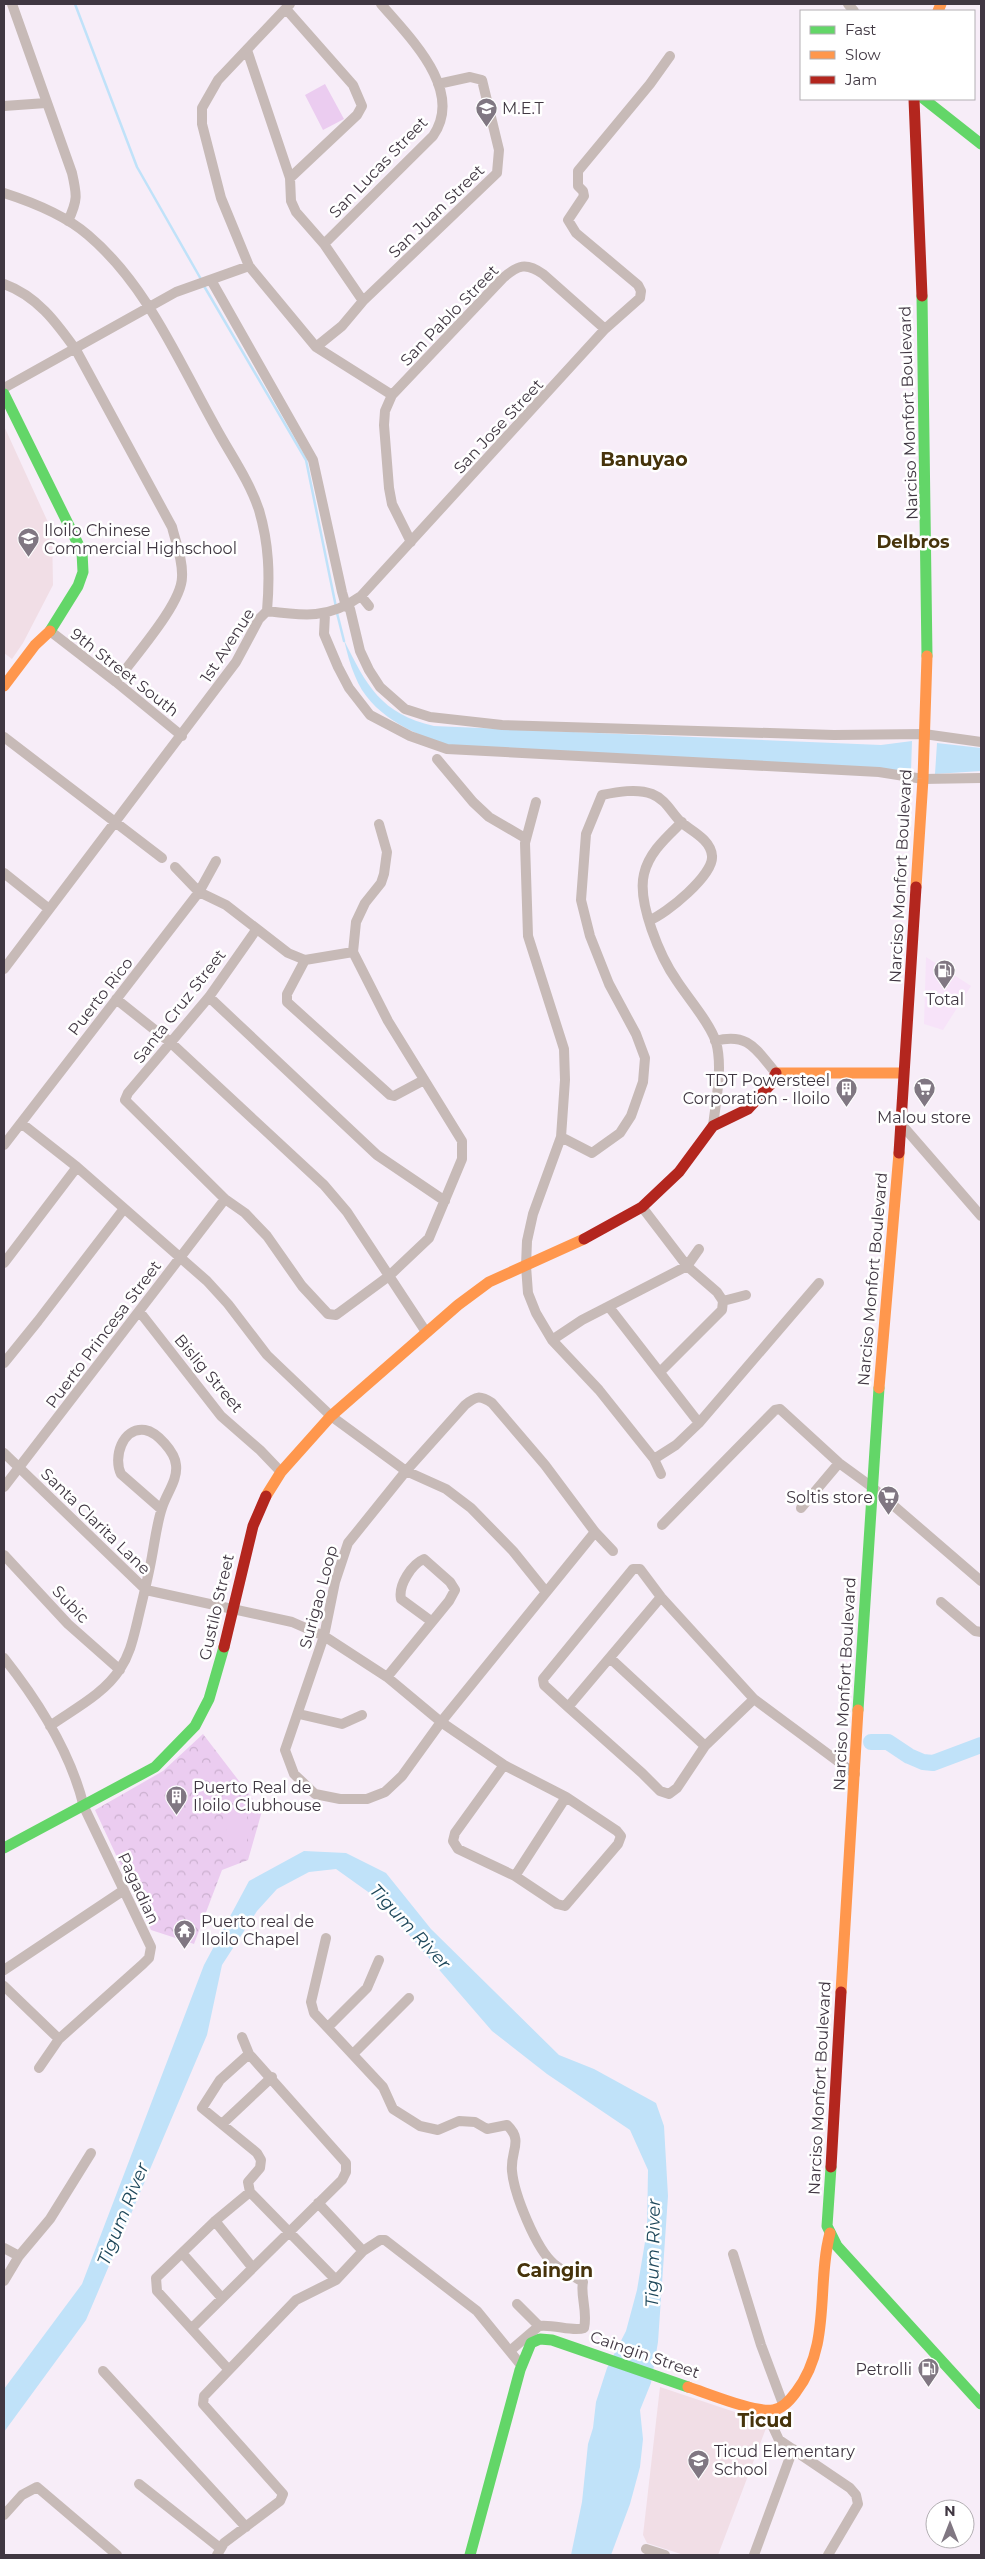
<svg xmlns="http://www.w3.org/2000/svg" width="985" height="2559" viewBox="0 0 985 2559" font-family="Montserrat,sans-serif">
<defs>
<pattern id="park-crowns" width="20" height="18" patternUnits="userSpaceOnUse" patternTransform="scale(1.25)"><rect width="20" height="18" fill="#ebccf0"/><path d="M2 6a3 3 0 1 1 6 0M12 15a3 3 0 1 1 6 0" fill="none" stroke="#cbb0cf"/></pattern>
</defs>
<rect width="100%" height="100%" fill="#f7edf8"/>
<path fill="#f7e3f9" d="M926 957 971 986 943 1030 924 1024Z"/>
<path fill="#f1dee6" d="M4 426 52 531 53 585 23 643 12 659 4 653Z
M660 2387 768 2423 718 2555H684L647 2543 643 2535Z"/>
<path fill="url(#park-crowns)" d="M203 1734 262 1811 248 1860 222 1870 194 1944 151 1930 95 1810 163 1771Z"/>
<path fill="#ebccf0" d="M325 84 344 119 323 130 305 95Z
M227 1814H247V1847H227Z"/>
<path fill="#c0e2f9" d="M344 640C366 685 381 714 434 726L881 745 912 741 911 772 448 746C412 733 370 715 355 676 350 665 347 652 344 640Z
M937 743 981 748V771L935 774Z
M304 1851 346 1853 386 1873 431 1929 559 2055 594 2069 656 2103 664 2126 668 2196 658 2342 651 2383 640 2410 643 2439 640 2467 630 2504 611 2555H571L582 2502 588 2444 593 2428 596 2402 607 2368 626 2331 637 2290 647 2230 648 2170 630 2130 547 2074 492 2031 378 1899 336 1869 309 1872 277 1889 257 1911 222 1965 207 2035 86 2320 4 2432V2389L82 2284 204 1965 249 1881Z"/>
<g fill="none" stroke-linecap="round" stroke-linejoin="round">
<path stroke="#c0e2f9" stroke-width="2.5" d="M75 4 137 167 202 281
M204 286 306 460 336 607
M337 613 344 641"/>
<path stroke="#c0e2f9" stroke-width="16" d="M871 1742H888L909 1756 923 1762 933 1763 981 1745"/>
<path stroke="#c7bab7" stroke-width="10" d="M12 4 72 173C77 195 78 200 68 221
M290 4 218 80 202 108V124L221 198 249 266 316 347 392 395 385 411 384 425 389 488 392 504 411 542
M848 4 854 11
M286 9 353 85 362 106 357 115 290 178
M247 50 290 178 291 201 296 212 324 244 363 301
M4 106 46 103
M4 193C32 202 65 215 88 235 147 285 178 360 215 426 230 454 249 480 259 510 269 544 270 575 267 611L259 619 236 662 4 969
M324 244 433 136C465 90 409 37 381 4
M211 280 313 460 342 592 346 606 350 609 360 651 369 670 380 687 405 709 430 717 502 725 834 735 924 734 981 742
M4 284C37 296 56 322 76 350L172 527C176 543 183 560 182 577 182 604 133 658 116 682
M316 347 342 326 363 301 497 173 499 150 482 80 470 77 438 84
M4 388 176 292 249 266
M392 395 503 278C518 265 526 262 543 274L605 329
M361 596 369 606
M267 611C304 616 329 619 361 596L605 329 640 298 641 291 638 285 576 233 568 220 584 196 583 191 578 186V171L650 84 670 56
M325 614 324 634 338 667 349 688 370 715 410 736 447 749 879 772 923 779 981 778
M50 631 116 682 182 736
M4 737 162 858
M437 759 473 802 489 817 525 838
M536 802 525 843 528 936 564 1049 565 1080 561 1137 533 1214 527 1241 526 1266 528 1293 536 1313 552 1340 599 1390 654 1459 661 1474
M682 822C667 837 649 852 644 874 637 902 660 957 677 981 688 998 710 1023 716 1042 723 1067 716 1100 713 1126
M175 867 199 892 226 905 288 953 305 960 353 952
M4 873 49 909
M256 930 209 997 128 1093 125 1100 225 1199 245 1213 267 1236 302 1286 328 1314 336 1315 389 1276 429 1238 462 1159V1141L388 1021 353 952 356 922 365 903 381 883 384 874 387 852 379 824
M305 960 287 994V1002L390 1095 394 1096 424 1080
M209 997 377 1155 445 1201
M116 999 170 1042 324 1185 347 1212 426 1332
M715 1041C749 1032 756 1050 776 1073
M21 1123 77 1167 207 1281 228 1304 267 1355 331 1416 406 1471 446 1489 471 1508 513 1551 546 1592
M902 1125 981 1216
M561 1137 592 1153 620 1133 631 1116 643 1082 645 1058 636 1034 609 984 590 936 581 900 586 834 602 795C617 792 637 788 652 794 667 800 671 813 682 823 692 831 711 840 712 856 714 875 666 914 650 920
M4 1145 199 892 216 861
M642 1207 687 1266 717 1292 723 1301 722 1310 660 1372
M4 1263 77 1167
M723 1301 746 1295
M609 1307 699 1423
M139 1311 221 1416 260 1450 281 1472
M552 1340 582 1320 687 1266 699 1249
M4 1363 38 1321 123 1210
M4 1453 146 1590 292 1622 324 1636 387 1677 441 1722 504 1765 566 1797 617 1831 621 1836 618 1844 565 1906 557 1904 515 1876 458 1849 453 1841 455 1833 504 1765
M654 1459 676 1445 699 1423 819 1283
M4 1487 225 1199
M801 1508 839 1463
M662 1525 775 1410 780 1409 839 1463 872 1487 981 1581
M595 1532 441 1722 402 1776 385 1792 367 1799H340L315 1794 294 1774 285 1750 324 1636 335 1582 348 1543 406 1471 465 1405C476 1396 480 1395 492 1403L545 1465 595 1532 613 1551
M4 1555 68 1624 120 1670
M941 1602 975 1631 981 1632
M4 1658C38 1701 71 1753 84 1807L151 1947 149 1958 143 1964 59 2039 4 1986
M611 1659 705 1746
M387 1677 449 1601 455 1590 450 1582 424 1559C412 1564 398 1585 401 1599L431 1621
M754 1699 705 1746 677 1788 669 1794 660 1791 642 1773 568 1707 544 1685 543 1679 633 1569H640L661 1597 754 1699 855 1774
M568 1707 661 1597
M299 1714 342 1724 362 1715
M50 1726C74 1709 104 1694 120 1669 130 1654 133 1639 137 1623 142 1601 148 1579 152 1556 155 1540 157 1523 162 1508 166 1494 178 1480 176 1465 175 1452 157 1432 145 1430 122 1427 113 1458 121 1474L161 1509
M515 1876 566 1797
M326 1938 311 2002 314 2013 383 2087 393 2109 420 2126 438 2130 459 2121 475 2122 487 2129 507 2125C524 2141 510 2151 512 2171 514 2194 536 2249 554 2264 562 2271 574 2276 583 2282 580 2296 588 2311 584 2328 573 2332 554 2324 539 2326
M4 1970 124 1890
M328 2027 367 1988 379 1960
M242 2037 249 2054
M353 2054 409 1998
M39 2068 59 2039
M222 2124 272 2077
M318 2203 363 2251
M215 2221 252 2267
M4 2248 19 2256
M182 2253 221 2297
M733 2254 761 2345 783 2404
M4 2281 19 2256 50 2219 91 2153
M192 2328 342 2180 346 2172V2163L249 2054 220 2080 202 2108 257 2153 261 2160 260 2168 248 2182 250 2192
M510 2351 539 2326 517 2304
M229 2370 157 2291 156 2278 215 2221 250 2192 336 2280
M103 2371 246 2527
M771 2411 773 2427 779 2440 850 2488 856 2495 858 2504 828 2555
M139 2484 220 2548
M4 2515 22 2495 37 2487 117 2555
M646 2549 665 2555
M217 2555 224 2543 280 2501 283 2494 203 2404 204 2396 296 2300 336 2280 363 2251 380 2240H385L477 2311 521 2365
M754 2555 793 2449"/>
<path stroke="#63d668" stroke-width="11" d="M924 99 981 144
M922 296 927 656
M4 394 82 552 83 572 78 586 50 631
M858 1710 879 1388
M4 1848 155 1767 195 1726 209 1699 224 1647
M831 2167 827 2226 837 2246 981 2404
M470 2555 520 2370 531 2343 540 2339 552 2340 688 2387"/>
<path stroke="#ff974d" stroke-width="11" d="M938 11 941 4
M4 686 35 645 50 631
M916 887 923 779 927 656
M776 1073H903
M879 1388 899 1153
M266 1496 281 1472 331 1416 458 1305 489 1282 584 1239
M841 1992 858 1710
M688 2387C707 2393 755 2413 773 2410 782 2409 791 2399 796 2392 832 2345 816 2285 830 2233"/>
<path stroke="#b3261e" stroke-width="11" d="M914 99 922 296
M899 1153 916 887
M584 1239 642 1207 679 1172 713 1126 748 1109 770 1085 776 1073
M224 1647 253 1526 266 1496
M831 2167 841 1992"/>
</g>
<defs>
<symbol id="school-pin" viewBox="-11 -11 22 30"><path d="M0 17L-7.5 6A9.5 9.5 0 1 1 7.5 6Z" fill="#807782" stroke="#fff"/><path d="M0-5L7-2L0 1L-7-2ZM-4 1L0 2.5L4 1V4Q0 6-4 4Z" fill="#fff"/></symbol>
<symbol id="fuel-pin" viewBox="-11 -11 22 30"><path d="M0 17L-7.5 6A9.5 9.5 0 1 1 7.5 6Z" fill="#807782" stroke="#fff"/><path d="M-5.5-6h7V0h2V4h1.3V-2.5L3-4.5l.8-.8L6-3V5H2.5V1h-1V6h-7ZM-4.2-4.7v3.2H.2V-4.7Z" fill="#fff"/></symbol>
<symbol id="supermarket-pin" viewBox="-11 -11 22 30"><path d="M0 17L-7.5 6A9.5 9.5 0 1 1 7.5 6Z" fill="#807782" stroke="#fff"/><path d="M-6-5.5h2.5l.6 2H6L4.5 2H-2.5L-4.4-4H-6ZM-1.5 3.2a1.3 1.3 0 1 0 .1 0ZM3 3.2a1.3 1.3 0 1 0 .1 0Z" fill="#fff"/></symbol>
<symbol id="building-pin" viewBox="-11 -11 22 30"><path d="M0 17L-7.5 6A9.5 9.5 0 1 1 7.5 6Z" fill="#807782" stroke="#fff"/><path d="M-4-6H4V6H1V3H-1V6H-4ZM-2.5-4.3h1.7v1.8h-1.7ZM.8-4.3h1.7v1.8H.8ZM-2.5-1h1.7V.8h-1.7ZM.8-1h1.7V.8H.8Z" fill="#fff"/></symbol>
<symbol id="temple-pin" viewBox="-11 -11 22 30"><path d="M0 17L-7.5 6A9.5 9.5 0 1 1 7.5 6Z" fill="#807782" stroke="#fff"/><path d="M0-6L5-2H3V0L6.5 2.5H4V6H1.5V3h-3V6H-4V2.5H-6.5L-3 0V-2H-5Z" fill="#fff"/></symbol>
</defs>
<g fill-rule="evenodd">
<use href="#school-pin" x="474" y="96" width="25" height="34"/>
<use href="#school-pin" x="16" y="526" width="25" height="34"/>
<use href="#fuel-pin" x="932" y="958" width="25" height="34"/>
<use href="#supermarket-pin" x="912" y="1076" width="25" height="34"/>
<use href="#building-pin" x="834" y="1076" width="25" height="34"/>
<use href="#supermarket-pin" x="876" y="1484" width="25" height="34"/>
<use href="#building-pin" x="164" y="1784" width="25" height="34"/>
<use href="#temple-pin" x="172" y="1918" width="25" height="34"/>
<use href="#fuel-pin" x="916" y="2356" width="25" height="34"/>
<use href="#school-pin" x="686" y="2448" width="25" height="34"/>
</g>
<g text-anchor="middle" stroke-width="5" stroke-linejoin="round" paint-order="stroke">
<g font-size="16" fill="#403742" stroke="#fff" text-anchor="start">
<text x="502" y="114">M.E.T</text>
<text x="44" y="536">Iloilo Chinese<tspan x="44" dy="18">Commercial Highschool</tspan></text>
<text x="945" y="1005" text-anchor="middle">Total</text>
<text x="830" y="1086" text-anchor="end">TDT Powersteel<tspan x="830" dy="18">Corporation - Iloilo</tspan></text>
<text x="924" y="1123" text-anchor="middle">Malou store</text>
<text x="873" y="1503" text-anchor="end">Soltis store</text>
<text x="193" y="1793">Puerto Real de<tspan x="193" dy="18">Iloilo Clubhouse</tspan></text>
<text x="201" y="1927">Puerto real de<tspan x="201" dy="18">Iloilo Chapel</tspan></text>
<text x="912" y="2375" text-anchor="end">Petrolli</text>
<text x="714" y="2457">Ticud Elementary<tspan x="714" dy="18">School</tspan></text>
</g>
<g font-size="16" fill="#403742" stroke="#fff">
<text transform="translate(378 167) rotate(-46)" y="6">San Lucas Street</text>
<text transform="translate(436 211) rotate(-44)" y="6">San Juan Street</text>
<text transform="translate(449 315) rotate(-46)" y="6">San Pablo Street</text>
<text transform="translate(908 413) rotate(-92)" y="6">Narciso Monfort Boulevard</text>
<text transform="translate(498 426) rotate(-47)" y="6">San Jose Street</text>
<text transform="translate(227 645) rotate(-57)" y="6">1st Avenue</text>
<text transform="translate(125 672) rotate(38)" y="6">9th Street South</text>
<text transform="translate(900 876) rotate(-87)" y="6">Narciso Monfort Boulevard</text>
<text transform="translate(100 996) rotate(-52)" y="6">Puerto Rico</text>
<text transform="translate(179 1006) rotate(-52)" y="6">Santa Cruz Street</text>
<text transform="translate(872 1279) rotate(-85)" y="6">Narciso Monfort Boulevard</text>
<text transform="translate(103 1334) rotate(-53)" y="6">Puerto Princesa Street</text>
<text transform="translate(209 1373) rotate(50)" y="6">Bislig Street</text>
<text transform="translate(96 1521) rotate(44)" y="6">Santa Clarita Lane</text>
<text transform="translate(318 1597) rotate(-75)" y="6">Surigao Loop</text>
<text transform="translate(71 1604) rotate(46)" y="6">Subic</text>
<text transform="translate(216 1607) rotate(-77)" y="6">Gustilo Street</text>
<text transform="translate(844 1684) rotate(-87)" y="6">Narciso Monfort Boulevard</text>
<text transform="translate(139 1888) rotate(65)" y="6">Pagadian</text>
<text transform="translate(819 2088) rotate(-87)" y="6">Narciso Monfort Boulevard</text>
<text transform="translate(645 2354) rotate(19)" y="6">Caingin Street</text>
</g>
<g font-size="18" font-weight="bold" fill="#46330b" stroke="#fff">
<text x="913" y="548">Delbros</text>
</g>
<g font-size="18" font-style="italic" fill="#1e485b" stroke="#fff">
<text transform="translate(410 1927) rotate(47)" y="6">Tigum River</text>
<text transform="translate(123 2214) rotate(-68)" y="6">Tigum River</text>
<text transform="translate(653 2253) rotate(-89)" y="6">Tigum River</text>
</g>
<g font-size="19" font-weight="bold" fill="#46330b" stroke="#fff">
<text x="644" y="466">Banuyao</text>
<text x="555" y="2277">Caingin</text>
<text x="765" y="2427">Ticud</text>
</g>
</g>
<rect width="985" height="2559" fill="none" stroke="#403742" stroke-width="10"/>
<rect x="800" y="10" width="175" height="90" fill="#ffffff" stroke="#b3afb3"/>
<rect x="810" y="26" width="25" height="8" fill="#63d668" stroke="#b3afb3"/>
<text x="845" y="35" font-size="15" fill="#403742">Fast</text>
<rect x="810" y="51" width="25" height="8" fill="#ff974d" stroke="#b3afb3"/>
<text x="845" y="60" font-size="15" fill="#403742">Slow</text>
<rect x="810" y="76" width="25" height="8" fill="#b3261e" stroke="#b3afb3"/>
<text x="845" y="85" font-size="15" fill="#403742">Jam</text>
<g transform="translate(950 2524)"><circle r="24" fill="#ffffff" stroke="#b3afb3"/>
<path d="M0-4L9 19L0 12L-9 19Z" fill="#807782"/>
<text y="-8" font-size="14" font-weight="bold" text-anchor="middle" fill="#403742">N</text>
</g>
</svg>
